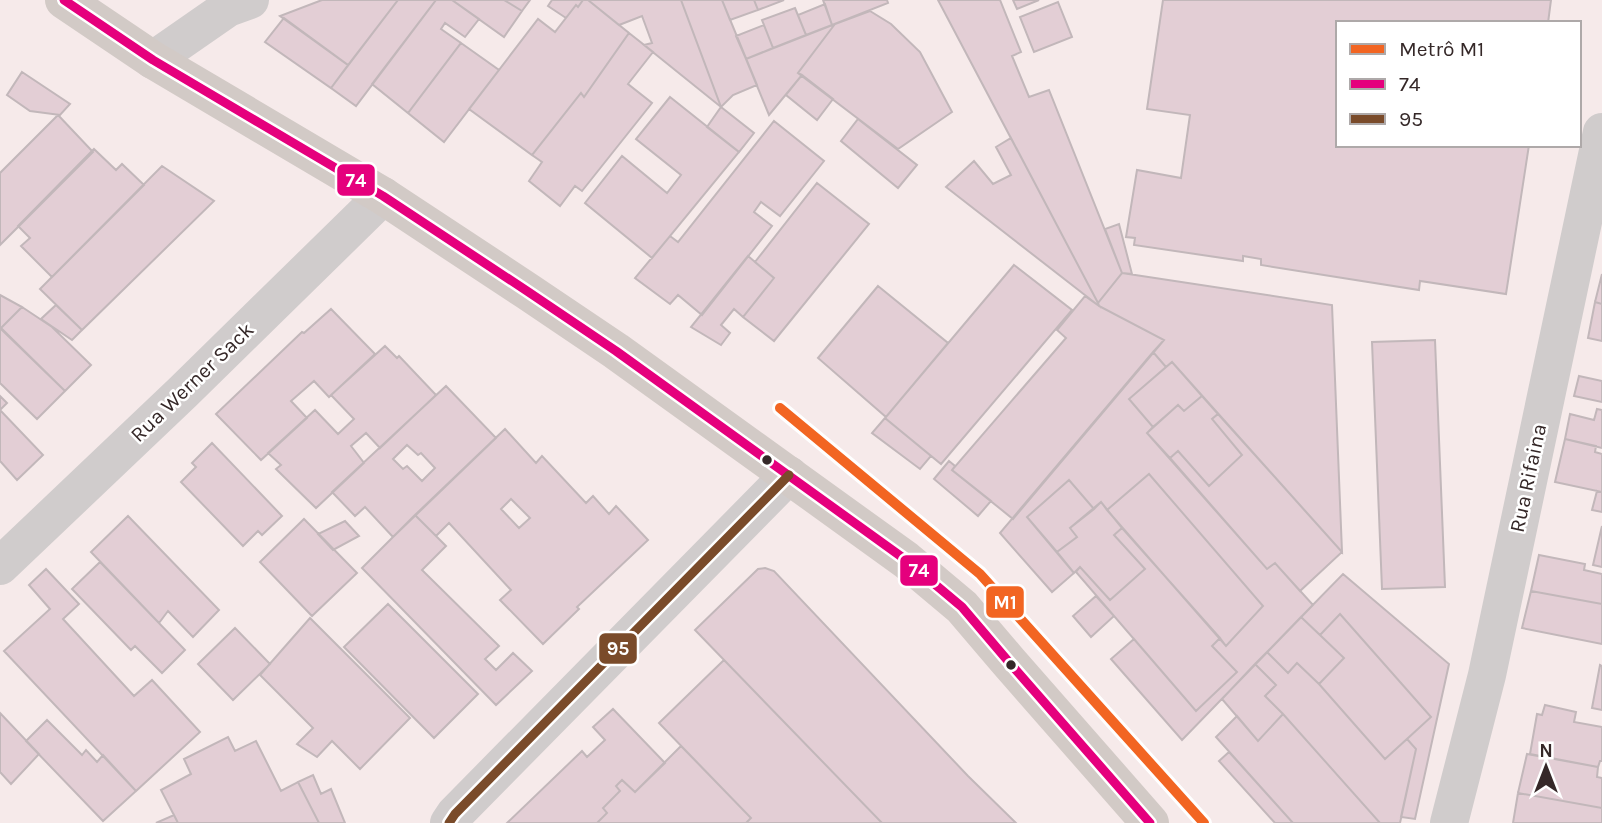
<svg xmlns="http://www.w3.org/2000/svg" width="1602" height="823" viewBox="0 0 1602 823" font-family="Karla,sans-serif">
<rect width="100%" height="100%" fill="#f6eaea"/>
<path fill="#e3ced5" stroke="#c2b7ba" stroke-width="2" fill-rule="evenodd" d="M322 0H398L348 65 280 16Z
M398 0H436L356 106 331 88Z
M436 0H452L479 19 465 37 445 23 441 29 461 43 408 113 372 84Z
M452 0H504L522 11 504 37Z
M504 0H530L522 11Z
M552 0H583L578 7 576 5 566 18 548 6Z
M583 0H588L629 33 584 97 581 93 532 155 469 109 538 19 555 32 576 5 578 7Z
M588 0H681L721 107 644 45 652 43 642 16 619 25Z
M681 0H722L757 85 733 95 721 107Z
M722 0H754L758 10 730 20Z
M754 0H784L758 10Z
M823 0H887L888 3 832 25Z
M938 0H1000L1021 52 1012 56 1029 97 1049 90 1122 273 1098 303Z
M1013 0H1039L1017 9Z
M1163 0H1551L1548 23H1338V145H1529L1506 294 1420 281 1419 290 1261 265V259L1243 256V261L1134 245 1135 238 1126 237 1137 170 1181 178 1190 115 1147 109Z
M1058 2 1072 37 1034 52 1020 17Z
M825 4 832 25 806 35 798 15Z
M795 8 806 35 773 48 762 20Z
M870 11 891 24 920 52 952 112 898 149 798 73 835 24Z
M284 18 348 65 331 88 265 42Z
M835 24 798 73 802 75 769 115 746 59Z
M764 25 773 48 746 59 736 36Z
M629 33 653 52 628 84 652 103 582 191 575 186 560 206 529 181 542 162 532 155 581 93 584 97Z
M461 43 499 70 444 142 408 113Z
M22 72 70 104 60 115 30 111 7 95Z
M802 75 833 99 817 120 786 95Z
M670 97 739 152 652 258 585 203 622 156 667 193 681 175 636 139Z
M721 107 754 133 739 152 707 127Z
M58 115 93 152 0 245V173Z
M858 119 917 165 898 188 841 141Z
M774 121 824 161 780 216 761 202 754 212 772 226 702 315 678 295 670 304 635 278 670 236 678 242Z
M1011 138 1098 303 1099 306 946 187 974 161 993 184 1011 175 996 147Z
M94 149 116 170 122 164 144 185 52 277 21 246 30 238 18 226Z
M162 166 214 201 82 330 40 289Z
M817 183 869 224 774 341 743 317 774 278 755 262Z
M1119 224 1132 274 1122 273 1105 229Z
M748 256 774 278 743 317 734 309 721 325 730 333 721 345 691 327Z
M1014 265 1072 310 941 464 885 418Z
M1122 273 1332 305 1342 552 1172 362 1166 367 1153 352 1164 340 1099 306 1098 303Z
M1602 274V304L1595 302Z
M878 286 948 343 886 417 818 358Z
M0 295 22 307 1 328H0Z
M1085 296 1099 306 1164 340 1013 519 952 470 1066 338 1057 330Z
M1595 302 1602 304V341L1588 338Z
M56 305 82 330 72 340 41 319Z
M22 307 52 327 91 365 65 391 1 328Z
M331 309 375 354 329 397 314 381 291 401 307 418 261 460 216 414 302 332 304 333Z
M0 328 65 391 37 419 0 383Z
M1435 340 1445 587 1382 589 1372 342Z
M385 346 397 358 399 356 436 395 380 448 366 433 351 446 364 463 316 508 276 469 281 465 268 453 315 410 338 434 354 419 331 395Z
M1153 352 1166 367 1129 399 1153 427 1147 433 1267 569 1275 563 1313 605 1182 740 1111 659 1134 639 1196 711 1237 672 1212 646 1220 638 1226 646 1263 606 1149 474 1107 510 1101 502 1094 509 1069 480 1027 517 1074 573 1052 592 1000 533Z
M1172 362 1202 396 1184 411 1178 405 1153 427 1129 399Z
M1579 376 1602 381V402L1574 396Z
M446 386 496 438 393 537 365 507 355 516 332 492ZM407 445 418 455 421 453 435 468 422 481 407 466 403 469 393 459Z
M0 396 7 403 0 410 43 455 17 480 0 461Z
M1202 396 1218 414 1212 419 1242 455 1209 486 1178 451 1170 458 1147 433 1178 405 1184 411Z
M1597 409 1602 410V448L1565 439 1570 414 1594 420Z
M1218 414 1342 552 1300 591 1275 563 1267 569 1170 458 1178 451 1209 486 1242 455 1212 419Z
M885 418 931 456 920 469 872 433Z
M505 429 536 463 542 456 586 503 593 496 609 514 616 506 648 540 577 607 579 609 543 644 500 600 511 590 449 523 436 536 415 515ZM511 499 530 518 519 528 501 509Z
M1565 439 1596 446 1595 452 1602 454V492L1555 482Z
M212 443 282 516 262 535 258 531 243 546 181 482 196 467 192 463Z
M949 461 955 466 952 470 991 501 978 516 934 479Z
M1149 474 1263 606 1226 646 1107 510Z
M1069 480 1094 509 1070 528 1077 537 1057 552 1027 517Z
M1597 491 1602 492V512L1592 510Z
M1101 502 1122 528 1114 535 1145 569 1110 600 1080 567 1074 573 1057 552 1077 537 1070 528Z
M415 515 446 546 422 570 499 646 485 659 496 670 513 653 532 671 496 705 362 568Z
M128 516 219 610 193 637 168 611 159 623 91 552Z
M304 519 357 573 312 616 260 562Z
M345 521 359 536 333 550 318 534Z
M1602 526V567L1593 565Z
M1122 528 1220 638 1212 646 1237 672 1196 711 1076 572 1080 567 1110 600 1145 569 1114 535Z
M1539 555 1585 564 1584 570 1602 574V604L1531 591Z
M100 562 185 650 162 673 135 646 131 650 72 589Z
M765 568 774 571 968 776 1016 823H882L695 630 758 569Z
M46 569 79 604 63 619 134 696 152 680 200 732 136 791 4 651 50 609 29 585Z
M1343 574 1449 664 1415 819 1401 817 1416 749 1407 739 1431 717 1340 614 1320 635 1301 617Z
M1531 591 1602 604V644L1522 628Z
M1096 596 1114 616 1091 637 1073 616Z
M388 604 478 694 434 738 344 647Z
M1340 614 1431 717 1385 759 1319 684 1344 658 1320 635Z
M1301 617 1344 658 1319 684 1297 663 1288 673 1267 652Z
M310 618 410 718 360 769 332 741 317 757 297 744 313 728 260 675Z
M235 628 270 664 233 700 198 664Z
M1267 652 1288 673 1297 663 1319 684 1385 759 1407 739 1416 749 1400 823H1380L1283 714 1265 696 1276 685 1255 664Z
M724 660 882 823H746L751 818 659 723Z
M1255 664 1276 685 1265 696 1283 714 1258 741 1222 699Z
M1600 665 1602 666V710L1592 708Z
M1545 705 1576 712 1574 722 1602 727V761H1600L1598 767 1530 754 1537 714 1542 715Z
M613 709 665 763 635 792 622 780 616 786 620 791 603 808 607 813 597 823H507L582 751 587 757 605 740 593 727Z
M0 713 39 754 11 784 0 772Z
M1283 714 1380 823H1293L1216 737 1237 716 1258 741Z
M47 720 82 755 86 750 97 762 103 755 136 791 103 821 26 741Z
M228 737 235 751 256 741 281 791 298 782 319 823H178L161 790 191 774 184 759Z
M681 746 751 818 746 823H597L607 813 603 808 620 791 616 786 622 780 635 792Z
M1229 752 1293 823H1275L1219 761Z
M1527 754 1598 767 1597 777 1602 778V808L1518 793Z
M313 775 321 794 331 789 345 823H319L298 782Z
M1518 793 1602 808V823H1513Z
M174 815 178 823H156Z"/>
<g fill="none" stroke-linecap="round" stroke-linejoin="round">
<path stroke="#d0cccc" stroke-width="38" d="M153 60 228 8 250 0
M0 566 183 392 383 196
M449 823 455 814 789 475
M1449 823 1487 675 1602 132"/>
<path stroke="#d2cac6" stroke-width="38" d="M64 0 153 60 383 196 527 291 616 351 906 560 962 607 1008 661 1150 823"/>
<defs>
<path id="bus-1" d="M64 0 153 60 383 196 527 291 616 351 906 560 962 607 1008 661 1150 823"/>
<path id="bus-2" d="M449 823 455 814 789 475"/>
</defs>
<use href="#bus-1" stroke="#fff" stroke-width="14"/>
<use href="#bus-2" stroke="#fff" stroke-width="14"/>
<use href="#bus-1" stroke="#e5007d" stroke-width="9"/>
<use href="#bus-2" stroke="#7a4b2a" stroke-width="9"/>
<defs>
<path id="metro-1" d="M780 408 980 574 1204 823"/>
</defs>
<use href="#metro-1" stroke="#fff" stroke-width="16"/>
<use href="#metro-1" stroke="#f26522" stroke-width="10"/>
</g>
<g fill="#352828" stroke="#fff" stroke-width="2.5">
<circle cx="767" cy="460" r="6"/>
<circle cx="1011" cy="665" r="6"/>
</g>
<g text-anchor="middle" stroke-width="5" stroke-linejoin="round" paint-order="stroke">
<g font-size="21" fill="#352828" stroke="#fff">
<text transform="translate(192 382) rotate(-44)" y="7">Rua Werner Sack</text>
<text transform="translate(1528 478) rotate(-78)" y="7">Rua Rifaina</text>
</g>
</g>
<g stroke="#fff" stroke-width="2.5">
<rect x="336" y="163" width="40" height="34" rx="7" fill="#e5007d"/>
<rect x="899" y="554" width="40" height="33" rx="7" fill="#e5007d"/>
<rect x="985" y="585" width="40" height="34" rx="7" fill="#f26522"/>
<rect x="598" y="632" width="40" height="33" rx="7" fill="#7a4b2a"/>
</g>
<g font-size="19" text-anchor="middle" font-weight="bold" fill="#fff">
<text x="356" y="187">74</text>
<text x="919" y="577">74</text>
<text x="1005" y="609">M1</text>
<text x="618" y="655">95</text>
</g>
<rect x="1336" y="21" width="245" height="126" fill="#ffffff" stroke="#aea9a9" stroke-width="2"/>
<rect x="1350" y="44" width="35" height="10" fill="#f26522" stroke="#aea9a9" stroke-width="2"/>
<text x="1399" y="56" font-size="21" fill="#352828">Metrô M1</text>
<rect x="1350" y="79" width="35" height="10" fill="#e5007d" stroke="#aea9a9" stroke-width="2"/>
<text x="1399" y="91" font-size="21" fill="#352828">74</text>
<rect x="1350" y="114" width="35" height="10" fill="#7a4b2a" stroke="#aea9a9" stroke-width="2"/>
<text x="1399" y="126" font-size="21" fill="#352828">95</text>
<g transform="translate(1546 767)" stroke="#ffffff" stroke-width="5" paint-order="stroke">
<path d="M0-5L12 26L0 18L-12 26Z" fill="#352828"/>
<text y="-10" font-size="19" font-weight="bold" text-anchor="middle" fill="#352828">N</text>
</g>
</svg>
